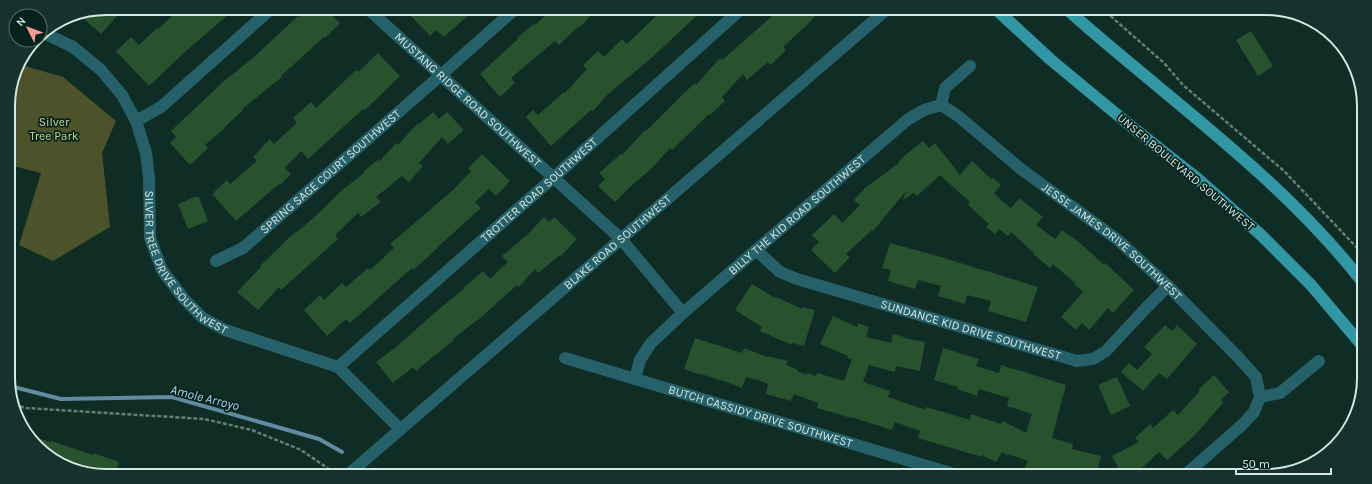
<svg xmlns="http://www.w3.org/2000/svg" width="1372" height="484" viewBox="0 0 1372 484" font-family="Karla,sans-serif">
<rect width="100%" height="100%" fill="#0f2c25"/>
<path fill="#4c522a" d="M18 64 63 77 116 121 102 153 110 227 53 261 19 245 41 173 9 165 8 99Z"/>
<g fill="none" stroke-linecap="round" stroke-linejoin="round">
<path stroke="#618ba0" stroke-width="4" d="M10 386 61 399 172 397 319 439 342 452"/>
</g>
<path fill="#28522d" d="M106 8H124L101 34 83 18 89 11Z
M181 8 235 9 186 51 149 86 116 51 131 37 139 45 157 28 158 29Z
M308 9H326L340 23 325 38 324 37 281 76 282 77 242 109 243 110 224 128V129L205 145 208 148 190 165 170 143 176 137 171 131 224 81 253 58 298 16 299 17Z
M416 9 461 10H474L444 37 436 30 430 36 410 15Z
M551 10H596L580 27 579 26 559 45 555 41 511 78 515 83 500 97 480 74 518 39 517 38 534 24 535 25Z
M662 10 702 11 649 60 606 96 593 111 591 110 551 146 526 117 533 110 538 115 564 92 565 93 587 69 583 65 598 51 604 57 622 39 627 44Z
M778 11H820L807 25 783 47 786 50 771 65 768 62 747 80 743 74 722 97 725 101 710 115 709 114 672 150 670 148 651 169 629 188 615 202 598 186 605 179 599 173 621 154 622 155 645 130 646 131 683 94 695 83 696 85 720 58 722 60Z
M1251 31 1273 66 1258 76 1236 40Z
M378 53 400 76 365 110 363 109 308 159 301 151 285 168 291 174 280 185 279 184 236 221 212 194 227 180 230 184 257 161 253 157 270 139 274 144 297 123 293 118 311 102 316 108 356 70 358 72Z
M433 112 439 119 447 112 464 130 448 144 442 137 419 163 423 166 409 182 402 176 376 197 381 202 361 217 358 213 335 235 338 239 281 290 279 287 258 310 237 292 261 267 260 266 295 232 296 233 322 210 341 191 364 173 363 172 379 159 380 161 396 143 398 145 417 124 418 125Z
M923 141 929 148 935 143 960 175 972 161 991 179 993 178 1001 185 994 193 1003 202 1011 208 1019 198 1043 217 1036 225 1055 239 1062 230 1079 242 1103 264 1105 263 1134 290 1113 313 1108 308 1089 330 1082 323 1076 330 1061 317 1083 292 1074 284 1075 283 1053 264 1050 268 1033 254 1034 253 1011 232 1008 236 999 229 995 234 986 227 989 224 968 205 970 202 940 175 917 196 914 193 903 200 906 191 873 231 872 230 846 254 850 257 835 273 811 250 819 242 812 235 834 214 842 223 860 205 854 200 865 188 899 163 898 162 904 156Z
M482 154 510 181 496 196 489 189 475 202 481 208 440 245 429 256 413 270 412 268 350 323 346 319 327 336 304 310 320 295 324 300 342 283 346 287 368 268 370 270 394 248 390 244 452 191 471 171 468 169Z
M194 197H199L208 221 188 229 178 204Z
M544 217 549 222 554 217 577 239 561 256 560 255 538 273 535 269 519 287 517 285 477 321V320L453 339 454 340 437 354H436L416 371 413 367 393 383 376 362 396 347 439 309 464 289 463 288 483 271 490 279 508 262 502 256 528 234Z
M890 243 941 257 1038 287 1026 322 988 311 991 301 967 295 965 304 938 296 941 286 918 280 915 289 888 281 891 270 882 268Z
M752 284 775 298 776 297 802 309 803 307 815 310 804 346 792 343V345L760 331 762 327 735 310Z
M833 316 857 327 858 323 869 327 866 337 891 343 893 334 904 337V338L925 342 920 371 896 366 895 372 869 365 863 382 890 391 888 397 917 407 925 409 926 407 970 420 971 414 1001 424 1003 421 1026 433 1032 414 1007 406 1009 398 979 389 977 396 957 389 958 387 934 380 943 348 979 359 976 366 999 373 1001 365 1066 385 1052 438 1073 444 1072 449 1101 456 1096 475H1081L1057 469 1055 475H1041L1024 469 1028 461 1008 454 1007 455 1002 452 996 462 982 455V457L918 438 920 431 895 422 892 430 851 417V418L817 408 818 403 794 394 791 401 766 394 768 384 758 380 746 377 742 388 727 382 701 374V375L684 369 695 338 742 353 744 348 767 357V356L788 361 786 365 797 369V371L807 375V373L816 376 817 373 844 381 852 359 847 358 848 356 820 344Z
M1165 325 1172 331 1177 325 1197 344 1167 379 1159 373 1143 391 1121 372 1129 363 1137 370 1152 354 1144 347Z
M1214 375 1229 392 1221 400 1223 403 1195 435 1167 460 1159 452 1144 466 1135 471 1137 475H1122L1112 456 1139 442 1135 438 1150 424 1153 428 1173 410 1178 415 1200 391 1198 390Z
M1117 377 1130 406 1111 415 1098 385Z
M28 435 50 442 51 441 93 455V453L119 462 116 471H75L32 443Z"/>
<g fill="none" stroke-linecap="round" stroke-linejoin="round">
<path stroke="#677e78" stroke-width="2.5" stroke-dasharray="4 2" stroke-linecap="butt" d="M1106 12 1164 63 1183 85 1284 171 1361 252
M14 405 26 408 204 419 252 430 301 450 329 469"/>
<g stroke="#266169" stroke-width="12">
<path id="s1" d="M368 9 621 239 683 313"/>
<path id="s2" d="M42 32 73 47 101 70 122 95 136 121 146 153 149 178 150 238 162 270 184 299 203 318 225 330 338 367 400 429"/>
<path id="s3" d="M941 105 958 116 1021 169 1118 240 1168 286 1237 356 1256 377 1260 397"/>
<path d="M136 121 161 107 271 9"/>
<path id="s4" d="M756 250 780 272 797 279 1077 361 1093 359 1106 351 1146 308 1168 286"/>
<path id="s5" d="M216 261 243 248 441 75 514 10"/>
<path id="s6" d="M565 358 957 475"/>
<path id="s7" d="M338 367 553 178 739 11"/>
<path id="s8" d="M635 379 640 360 651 343 683 313 907 120 924 110 941 105 945 88 970 66"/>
<path id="s9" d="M351 472 885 11"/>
<path d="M1185 475 1243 424 1254 412 1260 397 1280 393 1319 361"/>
</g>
<path stroke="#3197a4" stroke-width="12" d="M999 12 1051 60 1132 127 1198 179 1261 235 1311 285 1360 343
M1070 12C1168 99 1278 175 1361 280"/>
</g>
<g text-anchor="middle" stroke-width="3.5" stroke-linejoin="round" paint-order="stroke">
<g font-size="12" fill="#d7e7e3" stroke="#05221c">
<text dy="4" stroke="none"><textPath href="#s1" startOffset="135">MUSTANG RIDGE ROAD SOUTHWEST</textPath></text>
<text dy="4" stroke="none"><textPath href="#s5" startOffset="146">SPRING SAGE COURT SOUTHWEST</textPath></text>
<text transform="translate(1186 172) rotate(40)" y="4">UNSER BOULEVARD SOUTHWEST</text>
<text dy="4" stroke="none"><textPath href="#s7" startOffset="268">TROTTER ROAD SOUTHWEST</textPath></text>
<text dy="4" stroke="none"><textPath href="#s8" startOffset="234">BILLY THE KID ROAD SOUTHWEST</textPath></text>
<text dy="4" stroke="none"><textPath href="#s9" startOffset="352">BLAKE ROAD SOUTHWEST</textPath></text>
<text dy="4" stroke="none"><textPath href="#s3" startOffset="219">JESSE JAMES DRIVE SOUTHWEST</textPath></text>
<text dy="4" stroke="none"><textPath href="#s2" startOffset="290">SILVER TREE DRIVE SOUTHWEST</textPath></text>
<text dy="4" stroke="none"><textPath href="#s4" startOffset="232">SUNDANCE KID DRIVE SOUTHWEST</textPath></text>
<text dy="4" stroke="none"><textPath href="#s6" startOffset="204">BUTCH CASSIDY DRIVE SOUTHWEST</textPath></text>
</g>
<g font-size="12" fill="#cddb88" stroke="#05221c">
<text x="54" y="126">Silver<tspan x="54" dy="14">Tree Park</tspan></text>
</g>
<g font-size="13" font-style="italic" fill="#a8d7f5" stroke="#05221c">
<text transform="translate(205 397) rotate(14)" y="5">Amole Arroyo</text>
</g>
</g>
<path d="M0 0H1372V484H0ZM106 15H1266A91 91 0 0 1 1357 106V378A91 91 0 0 1 1266 469H106A91 91 0 0 1 15 378V106A91 91 0 0 1 106 15Z" fill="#16322c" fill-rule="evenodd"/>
<path fill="none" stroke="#d7e7e3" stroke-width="2" d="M106 15H1266A91 91 0 0 1 1357 106V378A91 91 0 0 1 1266 469H106A91 91 0 0 1 15 378V106A91 91 0 0 1 106 15Z"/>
<g transform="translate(28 28) rotate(312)"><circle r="19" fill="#05221c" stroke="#59716c"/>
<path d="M0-3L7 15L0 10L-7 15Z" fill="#f59c94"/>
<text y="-6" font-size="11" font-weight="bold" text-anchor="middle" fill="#d7e7e3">N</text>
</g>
<path d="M1236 468v6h95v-6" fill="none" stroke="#d7e7e3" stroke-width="2"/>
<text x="1242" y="468" font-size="12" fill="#d7e7e3" stroke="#05221c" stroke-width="3" paint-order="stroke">50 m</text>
</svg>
